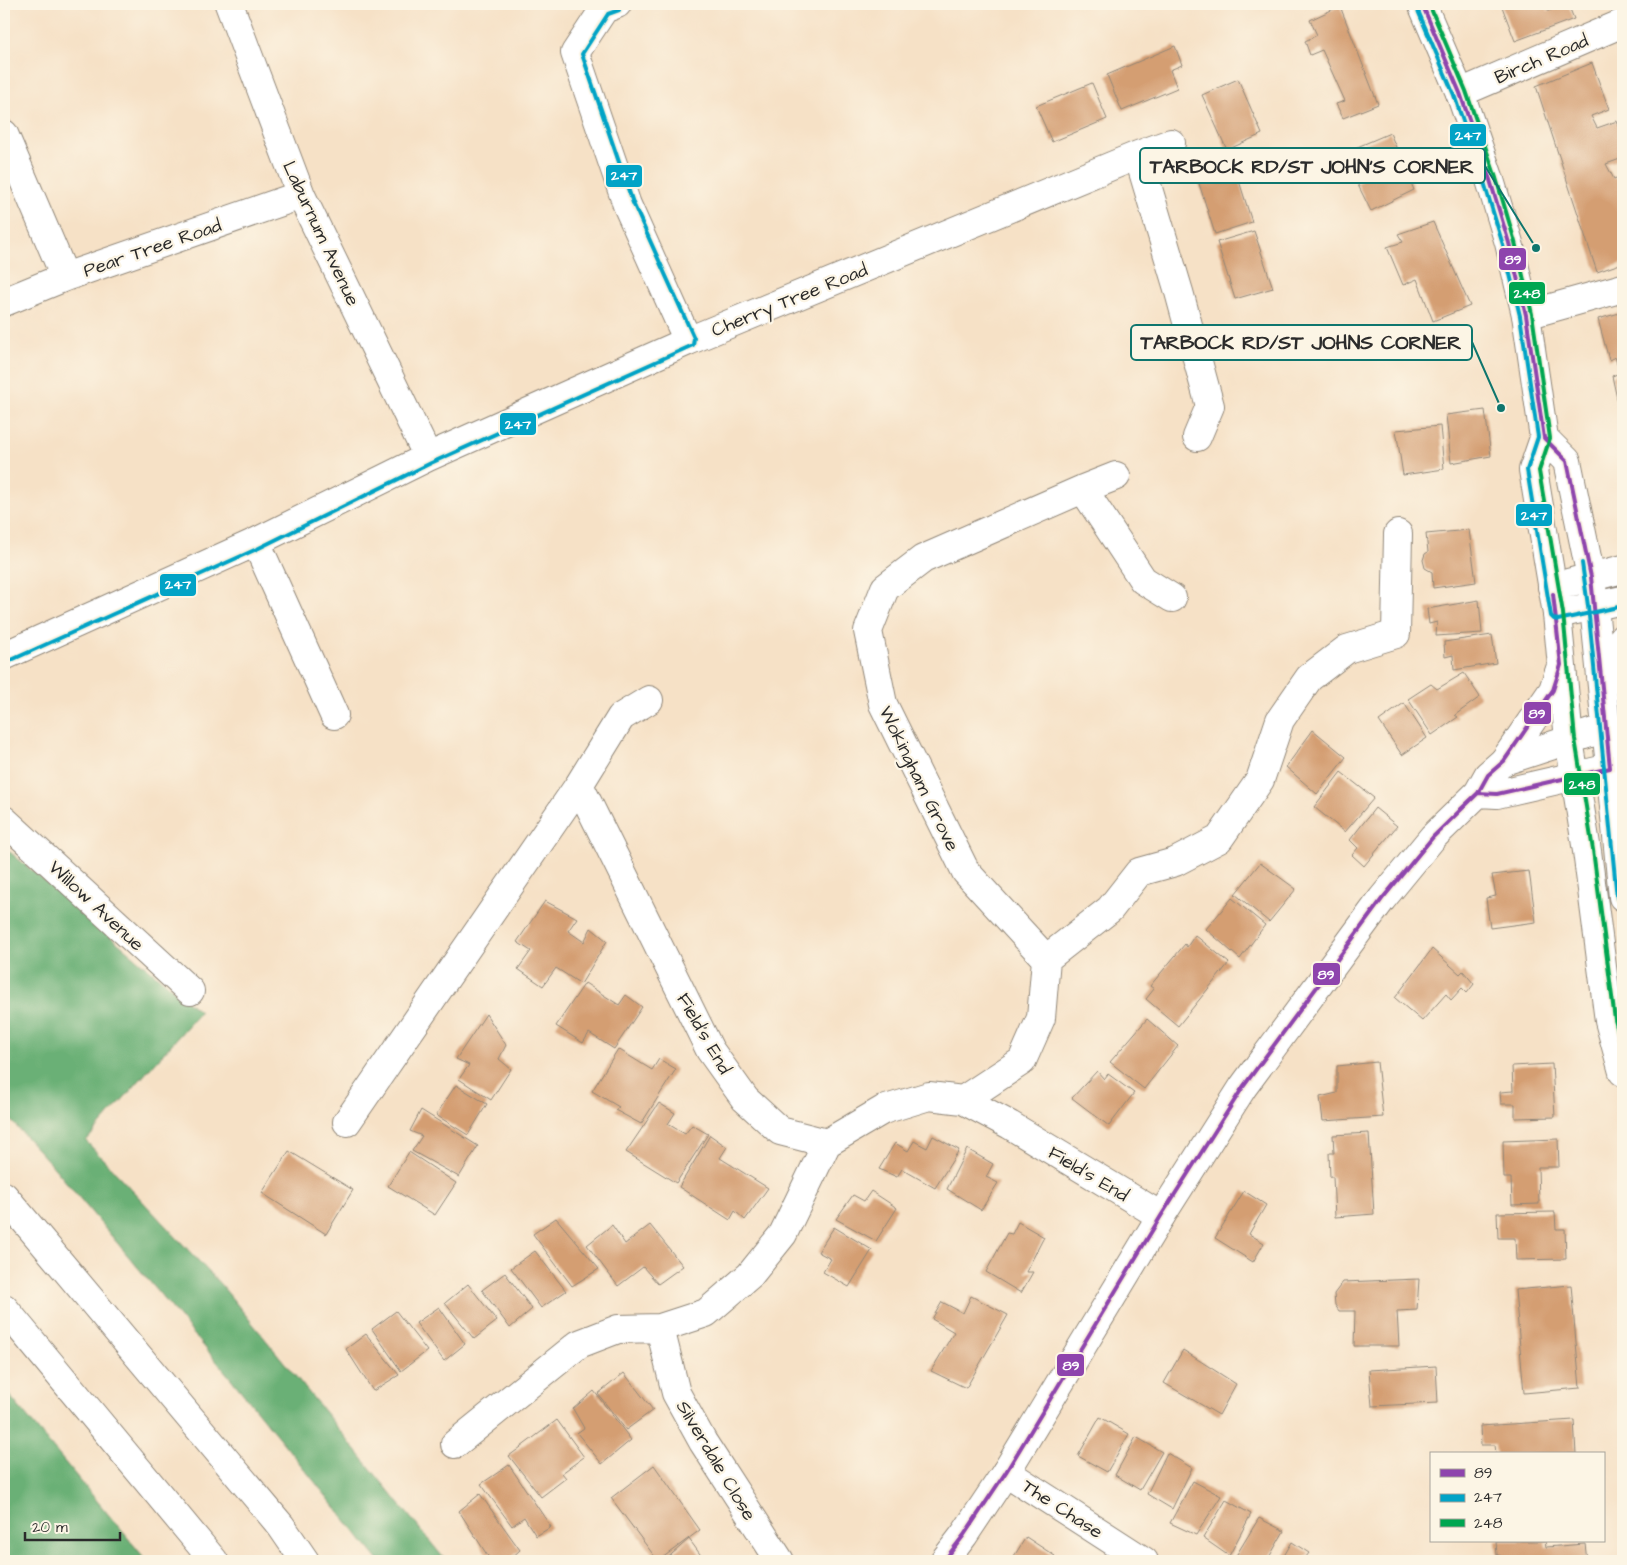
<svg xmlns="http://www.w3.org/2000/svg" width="1627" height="1565" viewBox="0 0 1627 1565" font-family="'Architects Daughter',sans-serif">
<rect width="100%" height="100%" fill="#fcf5e5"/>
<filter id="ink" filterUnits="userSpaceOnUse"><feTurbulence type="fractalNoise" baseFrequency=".02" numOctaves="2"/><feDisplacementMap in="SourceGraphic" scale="10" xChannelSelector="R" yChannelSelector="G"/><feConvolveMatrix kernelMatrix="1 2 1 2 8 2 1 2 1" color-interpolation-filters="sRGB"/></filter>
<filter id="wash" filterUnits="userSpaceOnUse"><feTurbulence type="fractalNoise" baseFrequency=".0096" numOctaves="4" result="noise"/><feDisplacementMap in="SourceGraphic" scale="20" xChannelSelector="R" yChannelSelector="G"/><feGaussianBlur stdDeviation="1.12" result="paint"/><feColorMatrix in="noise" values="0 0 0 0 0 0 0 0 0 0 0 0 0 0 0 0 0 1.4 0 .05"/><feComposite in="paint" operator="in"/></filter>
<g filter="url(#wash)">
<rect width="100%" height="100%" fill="#f6e1c6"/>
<path fill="#6ab076" stroke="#4a6e50" d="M4 847 200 1012 86 1141 222 1286 446 1561H379L228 1375 51 1164 4 1113Z
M4 1389 147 1561H4Z"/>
<g id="blocks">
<path fill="#d49e72" d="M1501 4H1545L1548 11 1568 4 1574 19 1515 41Z
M1340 6 1378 104 1343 118 1336 104 1345 101 1322 50 1310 55 1305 41 1317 35 1310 20Z
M1175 46 1182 65 1170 70 1177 88 1122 111 1107 75Z
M1592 63 1609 109 1591 116 1597 128 1617 121 1623 140V158L1606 164 1614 179 1623 175V203H1622L1623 263 1597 272 1536 86Z
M1238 79 1262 134 1227 150 1202 95Z
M1092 83 1107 119 1052 142 1036 106Z
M1390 133 1414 190 1371 211 1357 183 1361 181 1348 151Z
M1234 165 1252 222 1215 234 1197 177Z
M1433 222 1470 306 1433 321 1417 279 1403 285 1387 247 1403 242 1398 234Z
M1254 231 1273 288 1235 299 1217 242Z
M1623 312V416L1621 417 1612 376 1620 373 1615 357 1609 360 1598 319Z
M1485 410 1491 456 1451 463 1446 415Z
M1440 426 1444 469 1403 475 1396 430Z
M1619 439H1623V475H1622Z
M1469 530 1476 582 1433 588 1432 572 1425 568 1423 560 1425 554 1428 552 1426 534Z
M1479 600 1482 633 1436 636 1437 622 1429 624 1427 609Z
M1492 635 1496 663 1454 670 1453 655 1445 657 1444 642Z
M1464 673 1480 697 1455 715 1458 717 1432 735 1408 699 1431 684 1437 689Z
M1404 703 1427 738 1402 755 1379 721Z
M1313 730 1346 757 1317 794 1286 767Z
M1341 772 1374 798 1345 832 1314 807Z
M1375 808 1397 826 1364 866 1352 855 1358 848 1350 840Z
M1260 863 1296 889 1269 922 1235 894Z
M1529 871 1536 922 1490 928 1486 898 1496 896 1492 875Z
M1232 898 1265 925 1240 959 1206 929Z
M545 901 577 918 568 931 584 942 591 928 607 941 581 984 556 968 543 986 518 969 531 951 517 942Z
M1195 935 1229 963 1178 1026 1146 999 1154 989 1150 986 1185 944 1187 947Z
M1432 949 1460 974 1463 971 1474 984 1467 993 1462 988 1451 1000 1446 994 1422 1021 1395 998Z
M585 983 619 1005 626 995 642 1007 614 1049 589 1033 583 1043 556 1026Z
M486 1014 506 1045 499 1059 511 1069 491 1100 459 1079 469 1065 456 1059Z
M1147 1019 1178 1046 1144 1089 1110 1062Z
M618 1049 652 1070 659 1059 676 1069 641 1124 615 1110 619 1107 592 1091Z
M1377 1062 1383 1117 1323 1121 1320 1097 1337 1093V1066Z
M1552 1064 1555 1117 1515 1118V1104H1501L1500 1092 1513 1091 1512 1066Z
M1097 1071 1104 1079 1108 1074 1134 1093 1109 1126 1072 1098Z
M456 1085 487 1104 468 1135 436 1115Z
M659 1103 675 1113 668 1124 685 1134 692 1125 708 1134 676 1183 626 1152Z
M421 1110 478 1146 459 1177 412 1151 422 1136 410 1131Z
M1369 1133 1374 1214 1335 1217 1333 1177H1330L1329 1153H1334L1333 1135Z
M710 1135 727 1147 720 1158 768 1188 745 1220 735 1211 730 1220 679 1187Z
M933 1136 959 1150 935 1188 902 1169 897 1177 879 1169 895 1143 908 1151 914 1141 927 1148Z
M1558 1139 1559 1167H1538L1539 1204 1512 1205 1511 1178H1504L1503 1141Z
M967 1149 993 1164 986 1177 998 1183 981 1210 947 1189Z
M289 1151 353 1190 326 1234 262 1193Z
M409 1152 456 1183 435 1215 388 1186Z
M871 1191 897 1208 876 1241 836 1219 853 1195 864 1201Z
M1244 1191 1266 1205 1249 1234 1264 1243 1253 1262 1215 1238Z
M1555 1212 1556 1229H1565L1566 1259 1516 1260 1515 1238H1498L1497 1213Z
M556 1218 599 1269 572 1286 533 1234Z
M1018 1222 1044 1237 1026 1272H1033L1021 1293 986 1272 1007 1233 1012 1234Z
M612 1225 625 1244 650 1225 683 1266 658 1284 643 1267 618 1286 587 1245Z
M834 1227 872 1250 849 1287 823 1272 831 1259 818 1252Z
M535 1251 566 1291 541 1308 511 1268Z
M505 1273 532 1309 510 1328 482 1290Z
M1419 1279 1417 1310 1397 1311 1399 1346H1354L1355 1311H1339L1335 1305 1334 1294 1343 1282Z
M468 1284 497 1321 474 1339 445 1303Z
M1571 1285 1580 1388 1524 1393 1515 1290Z
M971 1296 1008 1315 966 1388 931 1371 954 1332 932 1319 942 1302 963 1313Z
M439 1307 465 1344 444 1361 416 1323Z
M396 1311 427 1351 401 1371 372 1329Z
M366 1334 399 1375 373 1391 346 1349Z
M1183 1350 1236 1384 1219 1415 1164 1383Z
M1436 1366 1438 1403 1372 1406 1369 1370Z
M624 1373 653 1410 626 1430 598 1394Z
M594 1391 631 1440 602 1464 577 1433 584 1428 573 1409Z
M1100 1417 1129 1434 1107 1472 1078 1456Z
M557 1420 584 1457 562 1473 566 1478 541 1497 509 1456Z
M1574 1420 1576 1454H1496L1495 1445H1481L1480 1426Z
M1136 1437 1162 1452 1140 1490 1115 1475Z
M1167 1453 1192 1468 1172 1509 1147 1494Z
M509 1465 551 1527 536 1536 524 1517 512 1526 481 1484Z
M654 1465 700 1530 658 1561 611 1498Z
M1193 1481 1221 1496 1196 1535 1170 1523Z
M480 1494 520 1550 508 1561H491L459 1511Z
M1226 1500 1251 1514 1229 1556 1203 1538Z
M1259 1518 1284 1531 1267 1561H1238L1234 1559Z
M1026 1537 1055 1556 1051 1561H1011Z
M689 1539 705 1561H664Z
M1496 1541H1545L1546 1547 1585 1544 1587 1561H1501V1556L1497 1555Z
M1292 1542 1309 1553 1303 1561H1281Z"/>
</g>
</g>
<g filter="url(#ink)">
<use href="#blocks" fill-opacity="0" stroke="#908678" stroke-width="1"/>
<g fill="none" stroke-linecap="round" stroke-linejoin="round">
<defs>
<path id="street" d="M229 4 301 195 428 457
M617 4 604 9 575 53 627 205 688 341
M1460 93 1623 23
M4 134 65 277
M1138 155 1179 292 1210 406 1197 437
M4 302 65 277 301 195
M1526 315 1623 288
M1083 489 1143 580 1172 598
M256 542 334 715
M4 656 256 542 428 457 688 341 1138 155 1171 143
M579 785 710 1050 745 1099 780 1131 827 1143 883 1110 929 1096 963 1100 1010 1125 1161 1216
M4 820 190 991
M1046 959 1110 909 1139 872 1175 862 1219 839 1260 780 1280 720 1309 678 1347 649 1396 634 1398 534
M963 1100 1022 1061 1041 1018 1046 959 966 872 883 704 868 631 885 588 923 559 1083 489 1116 476
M347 1122 579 785 621 717 649 700
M660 1328 706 1313 750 1275 783 1234 827 1143
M455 1444 579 1344 618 1329 660 1328 676 1393 703 1442 780 1561
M1006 1472 1144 1561"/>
<path id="secondary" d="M1552 587 1623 569
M1557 614 1623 600
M1478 793 1497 794 1610 768
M944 1561 964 1535 1006 1472 1161 1216 1243 1087 1382 899 1433 837 1478 793 1488 775 1504 761 1606 728"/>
<path id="primary" d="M1422 4 1460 93 1490 180 1509 243 1526 315 1544 438 1533 470 1557 614 1569 740 1587 851 1609 1021 1623 1072
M1544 438 1567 461 1591 577 1623 897
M1605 682 1613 655 1623 638
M1504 761 1553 690 1560 669"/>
<path id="highway" d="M4 1196 281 1526 305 1561
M4 1308 214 1561"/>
</defs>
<use href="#street" stroke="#908678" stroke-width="30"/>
<use href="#secondary" stroke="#908678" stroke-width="30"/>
<use href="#primary" stroke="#908678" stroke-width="30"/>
<use href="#highway" stroke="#908678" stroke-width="30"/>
<use href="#street" stroke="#fff" stroke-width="28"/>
<use href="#secondary" stroke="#fff" stroke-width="28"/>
<use href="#primary" stroke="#fff" stroke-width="28"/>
<use href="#highway" stroke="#fff" stroke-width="28"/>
<defs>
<path id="bus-1" d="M1460 810 1478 793 1488 775 1504 761 1553 690 1561 665 1553 594
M944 1561 964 1535 1006 1472 1161 1216 1243 1087 1382 899 1433 837 1478 793 1497 794 1610 768 1591 577 1567 461 1544 438 1526 315 1509 243 1490 180 1460 93 1422 4"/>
<path id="bus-2" d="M1416 6 1454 95 1484 182 1503 245 1520 316 1538 437 1527 470 1551 616 1554 619 1558 620 1623 606
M1582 563 1588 606 1617 898
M7 662 259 548 431 463 693 345 694 338 633 203 582 54 608 14 619 10"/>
<path id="bus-3" d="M1429 4 1466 91 1496 178 1515 242 1532 314 1550 438 1539 471 1563 613 1575 739 1593 850 1615 1020 1623 1049"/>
</defs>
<use href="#bus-1" stroke="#fcf5e5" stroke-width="8"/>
<use href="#bus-2" stroke="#fcf5e5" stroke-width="8"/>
<use href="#bus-3" stroke="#fcf5e5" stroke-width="8"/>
<use href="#bus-1" stroke="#8e44ad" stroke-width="4"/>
<use href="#bus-2" stroke="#02a3c6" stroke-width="4"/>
<use href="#bus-3" stroke="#00a651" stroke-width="4"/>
</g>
</g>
<g text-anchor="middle" stroke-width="4.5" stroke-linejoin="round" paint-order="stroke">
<g font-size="19" fill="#2b2b2b" stroke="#fcf5e5">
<text transform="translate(1541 58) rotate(-23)" y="7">Birch Road</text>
<text transform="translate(322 233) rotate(65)" y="7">Laburnum Avenue</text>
<text transform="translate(152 247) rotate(-19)" y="7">Pear Tree Road</text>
<text transform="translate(789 299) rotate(-22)" y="7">Cherry Tree Road</text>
<text transform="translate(920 778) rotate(64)" y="7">Wokingham Grove</text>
<text transform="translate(97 905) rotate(43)" y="7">Willow Avenue</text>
<text transform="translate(705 1033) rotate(60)" y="7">Field's End</text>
<text transform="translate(1089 1173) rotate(31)" y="7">Field's End</text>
<text transform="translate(717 1460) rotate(59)" y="7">Silverdale Close</text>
<text transform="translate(1063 1508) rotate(33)" y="7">The Chase</text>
</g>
</g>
<path fill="none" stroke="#0f766e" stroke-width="2" d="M1536 248L1485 166M1501 408L1472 342"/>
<g fill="#0f766e" stroke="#fcf5e5" stroke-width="2">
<circle cx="1536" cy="248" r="5"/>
<circle cx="1501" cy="408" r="5"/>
</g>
<g fill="#fcf5e5" stroke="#0f766e" stroke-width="2">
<rect x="1140" y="148" width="345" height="35" rx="5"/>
<rect x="1131" y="325" width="341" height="35" rx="5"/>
</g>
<g font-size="20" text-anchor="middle" font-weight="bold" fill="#2b2b2b">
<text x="1312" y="173">TARBOCK RD/ST JOHN'S CORNER</text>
<text x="1301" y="349">TARBOCK RD/ST JOHNS CORNER</text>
</g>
<g stroke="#fcf5e5" stroke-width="2">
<rect x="1449" y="123" width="38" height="24" rx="5" fill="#02a3c6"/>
<rect x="605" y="164" width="38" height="24" rx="5" fill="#02a3c6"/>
<rect x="1498" y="247" width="29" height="24" rx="5" fill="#8e44ad"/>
<rect x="1508" y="281" width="38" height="24" rx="5" fill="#00a651"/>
<rect x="499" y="412" width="38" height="24" rx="5" fill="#02a3c6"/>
<rect x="1515" y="503" width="38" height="24" rx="5" fill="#02a3c6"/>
<rect x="159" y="573" width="38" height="24" rx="5" fill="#02a3c6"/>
<rect x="1523" y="701" width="29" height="24" rx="5" fill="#8e44ad"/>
<rect x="1563" y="772" width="38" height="24" rx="5" fill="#00a651"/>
<rect x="1312" y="962" width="29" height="24" rx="5" fill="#8e44ad"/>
<rect x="1056" y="1353" width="29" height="24" rx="5" fill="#8e44ad"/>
</g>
<g font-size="14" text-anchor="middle" font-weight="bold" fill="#fff">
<text x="1468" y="140">247</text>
<text x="624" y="180">247</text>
<text x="1513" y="264">89</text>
<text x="1527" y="298">248</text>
<text x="518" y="429">247</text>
<text x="1534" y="520">247</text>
<text x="178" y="589">247</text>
<text x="1537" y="718">89</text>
<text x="1582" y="789">248</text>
<text x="1326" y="979">89</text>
<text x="1071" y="1370">89</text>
</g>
<rect width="1627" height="1565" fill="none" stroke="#fcf5e5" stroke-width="20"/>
<rect x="1430" y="1452" width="175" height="90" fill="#fcf5e5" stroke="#a8a49b"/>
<rect x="1440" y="1469" width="25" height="8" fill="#8e44ad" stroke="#a8a49b"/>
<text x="1474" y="1478" font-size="15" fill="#2b2b2b">89</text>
<rect x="1440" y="1494" width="25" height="8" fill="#02a3c6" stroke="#a8a49b"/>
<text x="1474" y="1502" font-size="15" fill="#2b2b2b">247</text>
<rect x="1440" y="1519" width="25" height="8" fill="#00a651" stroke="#a8a49b"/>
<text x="1474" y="1528" font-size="15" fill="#2b2b2b">248</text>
<path d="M25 1532v8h95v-8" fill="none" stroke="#2b2b2b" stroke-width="2.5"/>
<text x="32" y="1532" font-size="15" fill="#2b2b2b" stroke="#fcf5e5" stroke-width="4" paint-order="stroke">20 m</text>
</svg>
